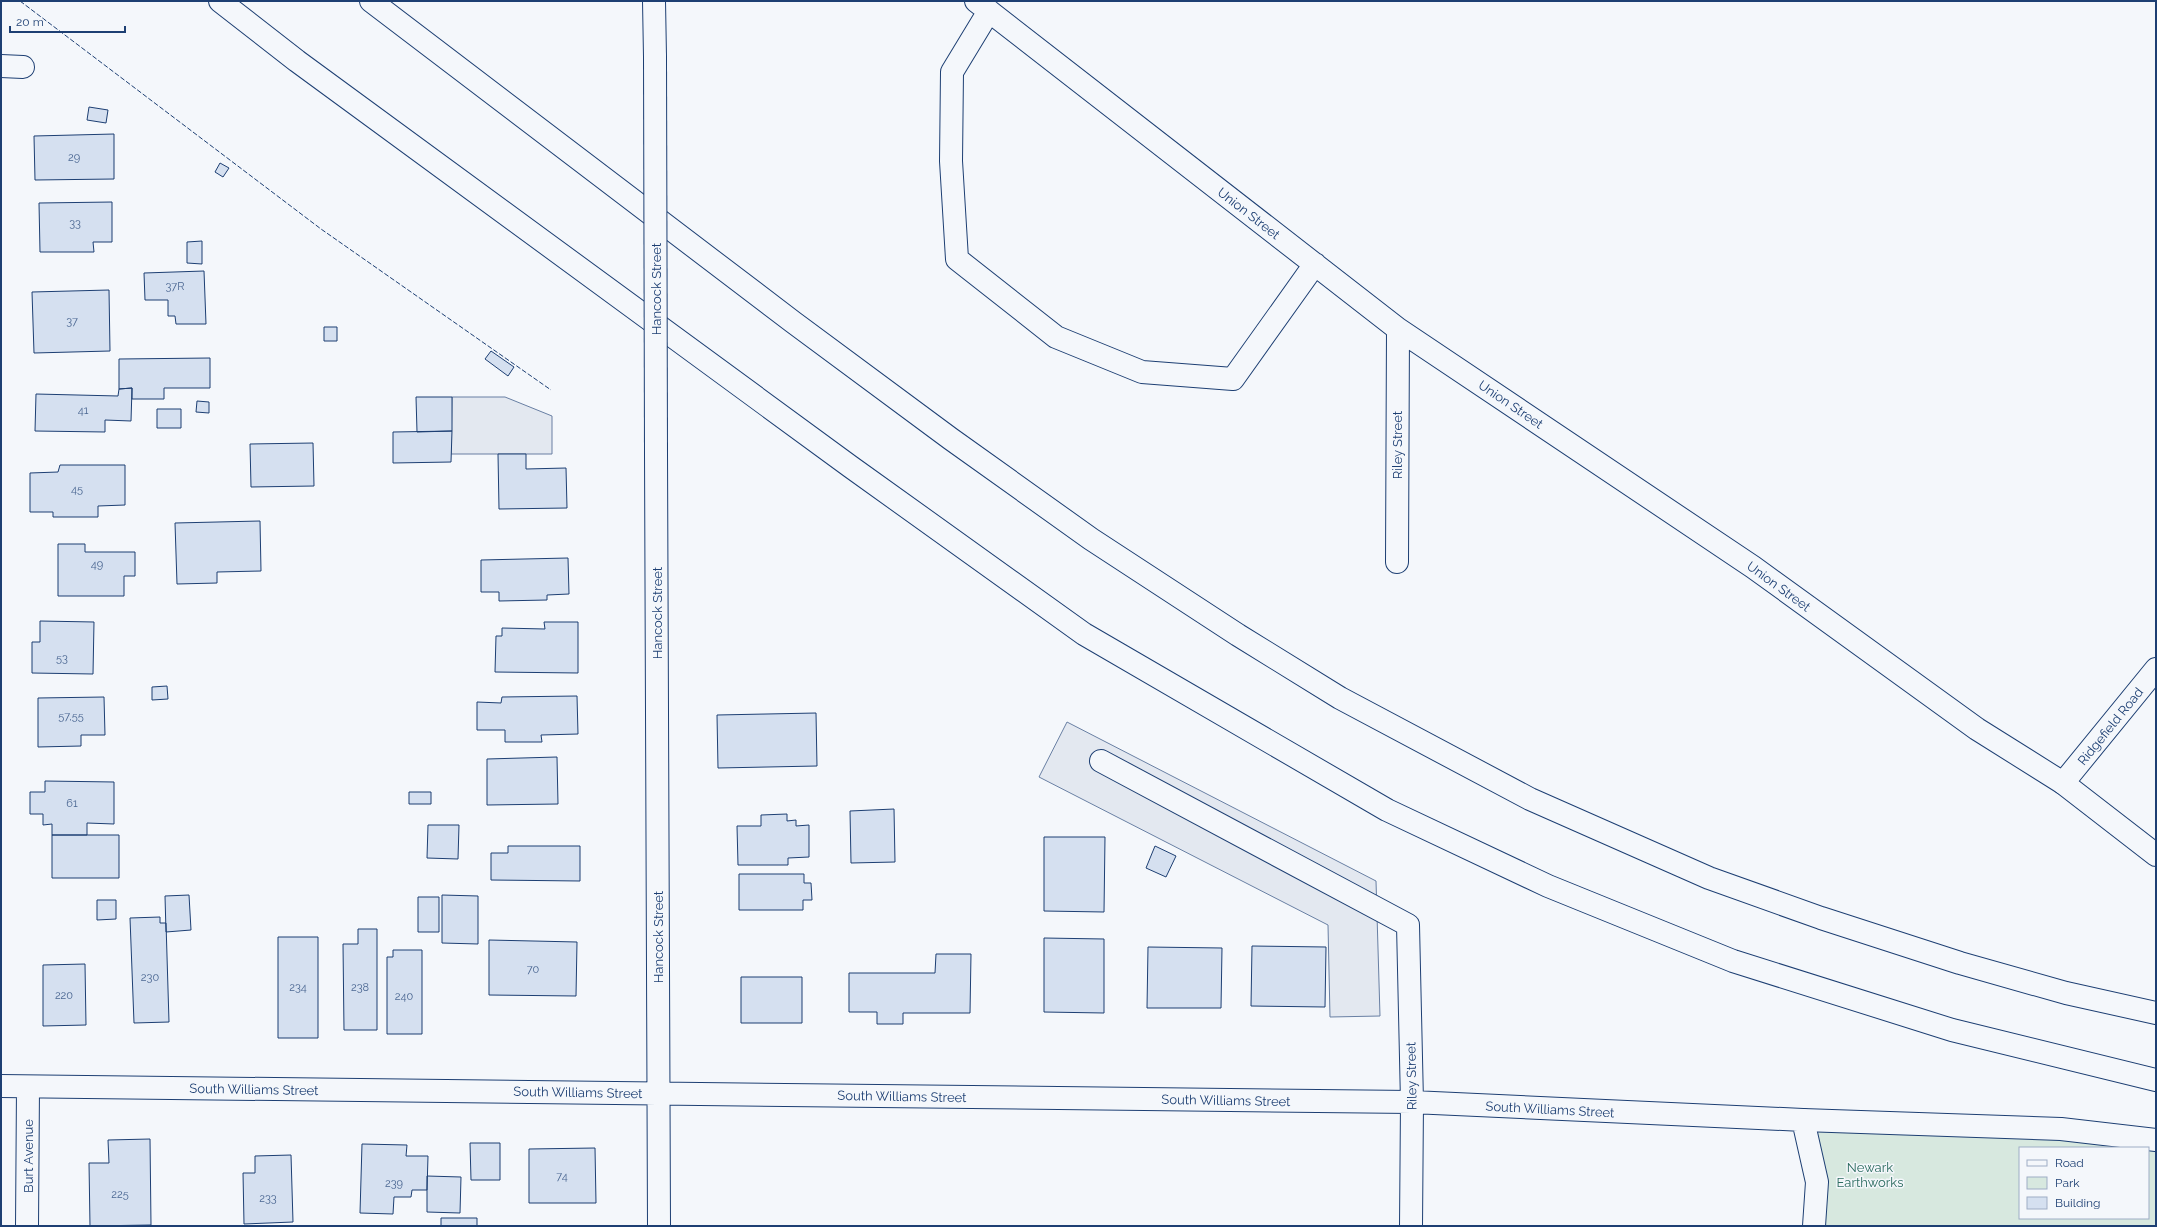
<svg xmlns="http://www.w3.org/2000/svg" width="2157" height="1227" viewBox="0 0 2157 1227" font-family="Raleway,sans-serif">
<rect width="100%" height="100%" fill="#f4f7fb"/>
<path fill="#d7e8df" stroke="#687fa3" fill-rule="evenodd" d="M1803 1120 2156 1140V1226H1814ZM2020 1148H2148V1218H2020Z"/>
<path fill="#e3e8f0" stroke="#687fa3" d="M452 397H505L552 416V454H451Z
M1067 722 1376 881 1380 1016 1330 1017 1328 925 1039 777Z"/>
<path fill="#d5e0f0" stroke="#1d3f73" d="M89 107 108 110 106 123 87 120Z
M114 134V179L35 180 34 136Z
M220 163 229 168 223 177 215 172Z
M112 202V242H93L94 252H40L39 203Z
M202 241V264L187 263V242Z
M204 271 206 324H176L175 316H168V300H145L144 273Z
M109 290 110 351 34 353 32 292Z
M324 327H337V341H324Z
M491 351 514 367 508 376 485 359Z
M210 358V388H164V399H132V388L119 389V359Z
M132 388 131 421 105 420V432L35 431 36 394 118 396 119 389Z
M416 397H452V431L417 432Z
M197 401 209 402V413L196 412Z
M157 409H181V428H157Z
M452 431 451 462 393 463V432Z
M313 443 314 486 251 487 250 444Z
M498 454H526V469L566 468 567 508 499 509Z
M60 465H125V505L98 506V517H53V512H30V473L58 472Z
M260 521 261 571 217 572V583L177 584 175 523Z
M58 544H85V552H135V576H124V596H58Z
M568 558 569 594 547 595V600L499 601V592H481V560Z
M40 621 94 622 93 674 32 673V642H40Z
M544 622H578V673L495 672 496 636H502V628L545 629Z
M167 686 168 699 152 700V687Z
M577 696 578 734 541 735 542 742H505V730H477V702L501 703 502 697Z
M104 697 105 735H81V746L38 747V698Z
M816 713 817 766 718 768 717 715Z
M557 757 558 804 487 805V759Z
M45 781 114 782V824L87 823V835H52V824L43 825V814H30V792H45Z
M409 792H431V804H409Z
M894 809 895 862 851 863 850 811Z
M787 814V821L796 820V826L809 825V857L788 858V865H738L737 826H761V815Z
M428 825H459L458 859 427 858Z
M52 835H119V878H52Z
M1044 837H1105L1104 912 1044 911Z
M508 846H580V881L491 880V853H508Z
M1155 846 1176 856 1166 877 1146 868Z
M739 874H804V883H811L812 900H803V910H739Z
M189 895 191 930 166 932 165 896Z
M442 895 478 896V944L442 943Z
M418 897H439V932H418Z
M97 900H116V919L97 920Z
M160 917V923H166L169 1022 134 1023 130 918Z
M358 929H377V1030H344L343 944H358Z
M278 937H318V1038H278Z
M1044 938 1104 939V1013L1044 1012Z
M489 940 577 942 576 996 489 995Z
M1252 946 1326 947 1325 1007 1251 1006Z
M1148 947 1222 948 1221 1008H1147Z
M393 950H422V1034H387V957H393Z
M936 954H971L970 1013H903V1024H877V1012H849V973H935Z
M85 964 86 1025 43 1026V965Z
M741 977H802V1023H741Z
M150 1139 151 1225 90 1226 89 1163H109L108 1140Z
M470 1143H500V1180H471Z
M362 1144 407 1145 406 1156H428L427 1190H412L411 1197H394L393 1214 360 1213Z
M595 1148 596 1203H529V1149Z
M291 1155 293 1222 244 1224 243 1173H255V1156Z
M427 1176 461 1177 460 1213 427 1212Z
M441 1218H477V1226H441Z"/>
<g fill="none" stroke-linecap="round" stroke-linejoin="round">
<defs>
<path id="minor" d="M654 1 655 57
M976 1 1398 329 1753 567 1977 729 2063 783 2156 669
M989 11 952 72 951 161 957 259 1056 337 1142 372 1233 379 1315 264
M1 66 23 67
M656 453 659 1226
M1397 562 1398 329
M1101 761 1408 925 1412 1102 1411 1226
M1 1086 1412 1102 1803 1120 1817 1182 1814 1226
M27 1226 28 1087"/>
<path id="highway" d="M220 1 297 61 851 467 1084 634 1387 810 1548 886 1733 961 1952 1030 2156 1080
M371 1 793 322 951 439 1091 539 1238 635 1340 698 1530 799 1709 878 1821 918 1960 963 2066 993 2156 1013
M2063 783 2156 855
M1803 1120 2061 1129 2156 1140"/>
</defs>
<use href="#minor" stroke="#1d3f73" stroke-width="24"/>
<use href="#highway" stroke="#1d3f73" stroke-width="24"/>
<use href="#minor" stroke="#f4f7fb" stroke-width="22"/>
<use href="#highway" stroke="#f4f7fb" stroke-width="22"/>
<defs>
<path id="minor-bridge" d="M655 57 656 453"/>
</defs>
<use href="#minor-bridge" stroke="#1d3f73" stroke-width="24" stroke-linecap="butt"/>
<use href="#minor-bridge" stroke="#f4f7fb" stroke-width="22"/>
<path stroke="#1d3f73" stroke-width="1" stroke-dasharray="5 2" stroke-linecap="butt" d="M20 1 321 229 551 390"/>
</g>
<g text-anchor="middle" stroke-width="3" stroke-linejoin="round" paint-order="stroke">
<g font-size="11" fill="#4b6792">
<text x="74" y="161">29</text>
<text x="75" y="227">33</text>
<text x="175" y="290">37R</text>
<text x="72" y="325">37</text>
<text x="83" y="414">41</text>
<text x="77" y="493">45</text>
<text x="97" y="568">49</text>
<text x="62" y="662">53</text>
<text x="71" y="720">57,55</text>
<text x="72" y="807">61</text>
<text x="533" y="973">70</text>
<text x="150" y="981">230</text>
<text x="298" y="991">234</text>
<text x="360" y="991">238</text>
<text x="64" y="999">220</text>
<text x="404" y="1000">240</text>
<text x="562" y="1180">74</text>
<text x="394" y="1187">239</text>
<text x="120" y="1198">225</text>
<text x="268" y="1202">233</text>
</g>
<g font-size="13" fill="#1d3f73" stroke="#f4f7fb">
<text transform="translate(1249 213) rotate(38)" y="5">Union Street</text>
<text transform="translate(656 289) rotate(-90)" y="5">Hancock Street</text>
<text transform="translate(1511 404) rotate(34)" y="5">Union Street</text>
<text transform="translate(1397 445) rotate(-90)" y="5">Riley Street</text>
<text transform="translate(1779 586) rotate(36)" y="5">Union Street</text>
<text transform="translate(657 613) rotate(-90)" y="5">Hancock Street</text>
<text transform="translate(2110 726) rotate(-51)" y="5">Ridgefield Road</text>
<text transform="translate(658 937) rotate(-90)" y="5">Hancock Street</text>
<text transform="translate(1411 1076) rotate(-91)" y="5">Riley Street</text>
<text transform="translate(254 1089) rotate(1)" y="5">South Williams Street</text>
<text transform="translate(578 1092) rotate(1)" y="5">South Williams Street</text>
<text transform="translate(902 1096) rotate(1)" y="5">South Williams Street</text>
<text transform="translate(1226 1100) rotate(1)" y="5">South Williams Street</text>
<text transform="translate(1550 1109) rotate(3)" y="5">South Williams Street</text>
<text transform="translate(28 1156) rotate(-90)" y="5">Burt Avenue</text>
</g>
<g font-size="13" fill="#2c6c60" stroke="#f4f7fb">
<text x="1870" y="1172">Newark<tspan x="1870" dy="15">Earthworks</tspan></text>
</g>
</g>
<rect width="2157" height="1227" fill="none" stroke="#1d3f73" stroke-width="4"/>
<rect x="2019" y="1147" width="130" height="72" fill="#f4f7fb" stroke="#9eadc5"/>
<rect x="2027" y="1160" width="20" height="6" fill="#f4f7fb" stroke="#9eadc5"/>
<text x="2055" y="1167" font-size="12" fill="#1d3f73">Road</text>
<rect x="2027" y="1177" width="20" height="12" fill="#d7e8df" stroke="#9eadc5"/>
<text x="2055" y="1187" font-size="12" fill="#1d3f73">Park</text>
<rect x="2027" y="1197" width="20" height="12" fill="#d5e0f0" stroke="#9eadc5"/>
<text x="2055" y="1207" font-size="12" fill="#1d3f73">Building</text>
<path d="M10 26v6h115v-6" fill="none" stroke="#1d3f73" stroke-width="2"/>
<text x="16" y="26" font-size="12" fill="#1d3f73" stroke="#f4f7fb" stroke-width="3" paint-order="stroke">20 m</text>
</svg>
